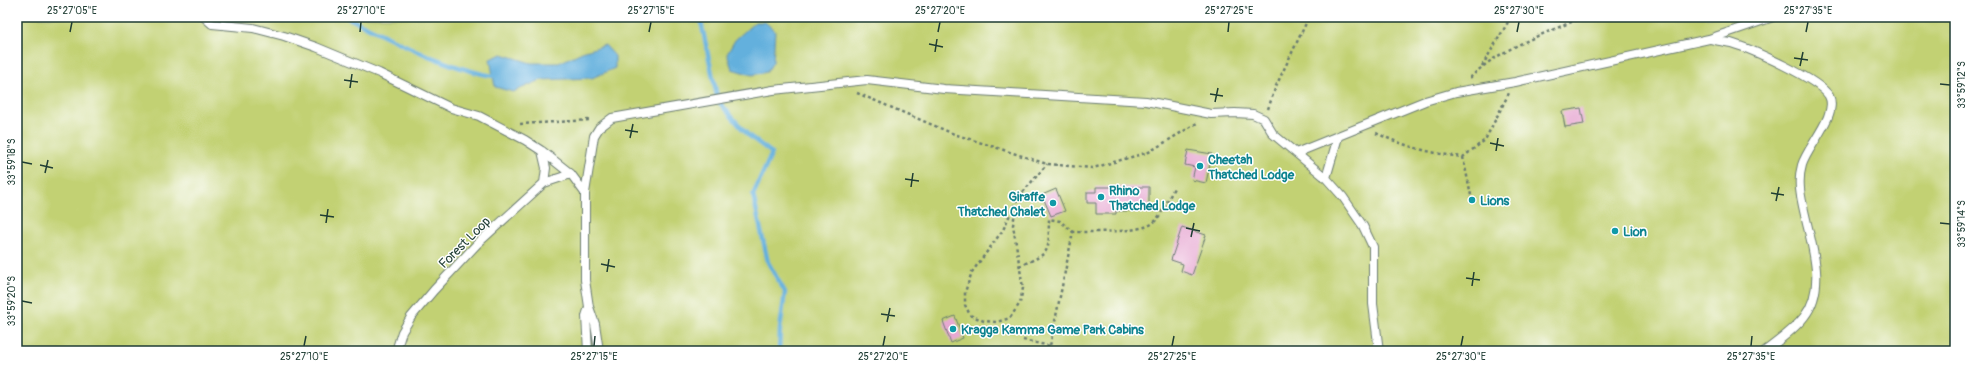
<svg xmlns="http://www.w3.org/2000/svg" width="1972" height="368" viewBox="0 0 1972 368" font-family="Pangolin,sans-serif">
<rect width="100%" height="100%" fill="#fff"/>
<filter id="ink" filterUnits="userSpaceOnUse"><feTurbulence type="fractalNoise" baseFrequency=".025" numOctaves="2"/><feDisplacementMap in="SourceGraphic" scale="8" xChannelSelector="R" yChannelSelector="G"/><feConvolveMatrix kernelMatrix="1 2 1 2 8 2 1 2 1" color-interpolation-filters="sRGB"/></filter>
<filter id="wash" filterUnits="userSpaceOnUse"><feTurbulence type="fractalNoise" baseFrequency=".012" numOctaves="4" result="noise"/><feDisplacementMap in="SourceGraphic" scale="16" xChannelSelector="R" yChannelSelector="G"/><feGaussianBlur stdDeviation="0.9" result="paint"/><feColorMatrix in="noise" values="0 0 0 0 0 0 0 0 0 0 0 0 0 0 0 0 0 1.4 0 .05"/><feComposite in="paint" operator="in"/></filter>
<g filter="url(#wash)">
<rect width="100%" height="100%" fill="#f8f0e2"/>
<path fill="#c2d173" stroke="#708754" d="M17 17H1955V351H17Z"/>
<path fill="#64b0dd" stroke="#427688" d="M755 22H765L775 31 773 62 767 72 752 75 732 69 727 54 735 40Z
M605 45 615 56V68L592 78 541 80 513 92 495 87 490 59 502 54 531 63H559L582 52Z"/>
<g fill="none" stroke-linecap="round" stroke-linejoin="round">
<path stroke="#64b0dd" stroke-width="4.5" d="M346 17C392 38 444 68 493 76
M700 17 718 101 748 135 772 153 753 195 768 262 785 292 780 329 779 351"/>
</g>
<g id="blocks">
<path fill="#e7a9d2" d="M1581 108 1584 124 1565 127 1562 111Z
M1188 150 1212 154 1206 183 1192 180 1195 167 1185 165Z
M1096 187H1149V211H1116V214H1096V203H1087V192H1096Z
M1056 189 1065 211 1051 216 1042 195Z
M1182 227 1206 235 1192 275 1181 271 1183 264 1171 260Z
M955 316 963 338 951 343 943 321Z"/>
</g>
</g>
<g filter="url(#ink)">
<use href="#blocks" fill-opacity="0" stroke="#6b7c71" stroke-width="1"/>
<g fill="none" stroke-linecap="round" stroke-linejoin="round">
<defs>
<path id="lane" d="M204 17 212 24 253 28 284 36 316 47 379 73 451 108 479 116 525 140 542 151 571 174 585 193
M1710 39C1717 41 1724 42 1731 43 1751 49 1819 79 1829 96 1839 114 1807 147 1802 165 1797 182 1801 198 1805 215 1812 247 1827 288 1804 317 1793 331 1778 341 1765 351
M542 151 546 168 544 183
M1296 153 1425 101 1456 92 1515 82 1709 39 1773 17
M1326 178 1338 137
M396 351 402 332 411 317 434 290 477 244 544 183 571 174
M588 351 586 316 589 307
M599 351 595 324 589 307 585 280V193L594 136 599 128 612 118 773 90 867 80 944 89 1146 101 1211 114 1235 113 1253 114 1264 119 1273 134 1326 178 1343 197 1363 226 1373 247V304L1379 351"/>
</defs>
<use href="#lane" stroke="#6b7c71" stroke-width="10"/>
<path stroke="#6b7c71" stroke-width="2.5" stroke-dasharray="3 3" stroke-linecap="butt" d="M1482 66 1511 17
M1470 78C1499 48 1545 34 1583 17
M857 93 954 134 1047 164 1093 168 1149 152 1197 123
M1268 109 1276 86 1309 17
M520 124 591 120
M1376 133C1404 146 1432 154 1463 157L1485 140 1509 93
M1463 157 1472 200
M1017 199 1013 225 1023 288 1020 303 1010 318 997 322 984 321 970 315 965 305V292L972 272 1003 230 1017 199 1047 164
M1019 266C1053 252 1048 253 1049 219L1060 221 1073 232
M1023 340 1050 346
M1049 351 1073 232C1090 232 1141 233 1153 223 1161 217 1170 195 1175 186"/>
<use href="#lane" stroke="#fff" stroke-width="8"/>
</g>
</g>
<path fill="none" stroke="#1f3d34" stroke-width="1.5" d="M70 32 72 22M360 32 361 22M649 32 651 22M938 32 940 22M1228 32 1229 22M1517 32 1519 22M1806 32 1808 22M929 44 943 47M935 52 937 39M1794 58 1808 60M1800 66 1803 52M344 80 358 82M1940 84 1950 85M350 88 352 74M1210 94 1223 96M1215 102 1218 88M625 130 638 132M630 138 633 124M1490 143 1504 146M1496 151 1498 138M22 162 32 164M40 165 53 168M45 173 48 160M905 179 919 181M911 187 913 173M1771 193 1784 195M1776 201 1779 187M320 215 334 217M326 223 328 209M1940 223 1950 224M1186 228 1200 231M1191 237 1194 223M601 264 615 267M607 272 609 259M1466 278 1480 280M1472 286 1474 272M22 301 32 303M881 314 895 316M887 322 890 308M304 346 306 336M594 346 595 336M883 346 885 336M1172 346 1174 336M1461 346 1463 336M1751 346 1752 336"/>
<g fill="#0f9aa8" stroke="#fff" stroke-width="1.5">
<circle cx="1200" cy="166" r="4"/>
<circle cx="1101" cy="197" r="4"/>
<circle cx="1472" cy="200" r="4"/>
<circle cx="1053" cy="203" r="4"/>
<circle cx="1615" cy="231" r="4"/>
<circle cx="953" cy="329" r="4"/>
</g>
<g text-anchor="middle" stroke-width="3" stroke-linejoin="round" paint-order="stroke">
<g font-size="13" font-weight="bold" fill="#0d838f" stroke="#fff" text-anchor="start">
<text x="1208" y="164">Cheetah<tspan x="1208" dy="15">Thatched Lodge</tspan></text>
<text x="1109" y="195">Rhino<tspan x="1109" dy="15">Thatched Lodge</tspan></text>
<text x="1045" y="201" text-anchor="end">Giraffe<tspan x="1045" dy="15">Thatched Chalet</tspan></text>
<text x="1480" y="205">Lions</text>
<text x="1623" y="236">Lion</text>
<text x="961" y="334">Kragga Kamma Game Park Cabins</text>
</g>
<g font-size="13" fill="#1f3d34" stroke="#fff">
<text transform="translate(464 242) rotate(-45)" y="5">Forest Loop</text>
</g>
</g>
<rect width="1972" height="368" fill="none" stroke="#fff" stroke-width="44"/>
<rect x="22" y="22" width="1928" height="324" fill="none" stroke="#1f3d34" stroke-width="1.5"/>
<g font-size="10" text-anchor="middle" fill="#1f3d34">
<text x="72" y="14">25°27'05"E</text>
<text x="361" y="14">25°27'10"E</text>
<text x="651" y="14">25°27'15"E</text>
<text x="940" y="14">25°27'20"E</text>
<text x="1229" y="14">25°27'25"E</text>
<text x="1519" y="14">25°27'30"E</text>
<text x="1808" y="14">25°27'35"E</text>
<text transform="translate(1961 85) rotate(-90)" y="4">33°59'12"S</text>
<text transform="translate(11 162) rotate(-90)" y="4">33°59'18"S</text>
<text transform="translate(1961 224) rotate(-90)" y="4">33°59'14"S</text>
<text transform="translate(11 301) rotate(-90)" y="4">33°59'20"S</text>
<text x="304" y="360">25°27'10"E</text>
<text x="594" y="360">25°27'15"E</text>
<text x="883" y="360">25°27'20"E</text>
<text x="1172" y="360">25°27'25"E</text>
<text x="1461" y="360">25°27'30"E</text>
<text x="1751" y="360">25°27'35"E</text>
</g>
</svg>
